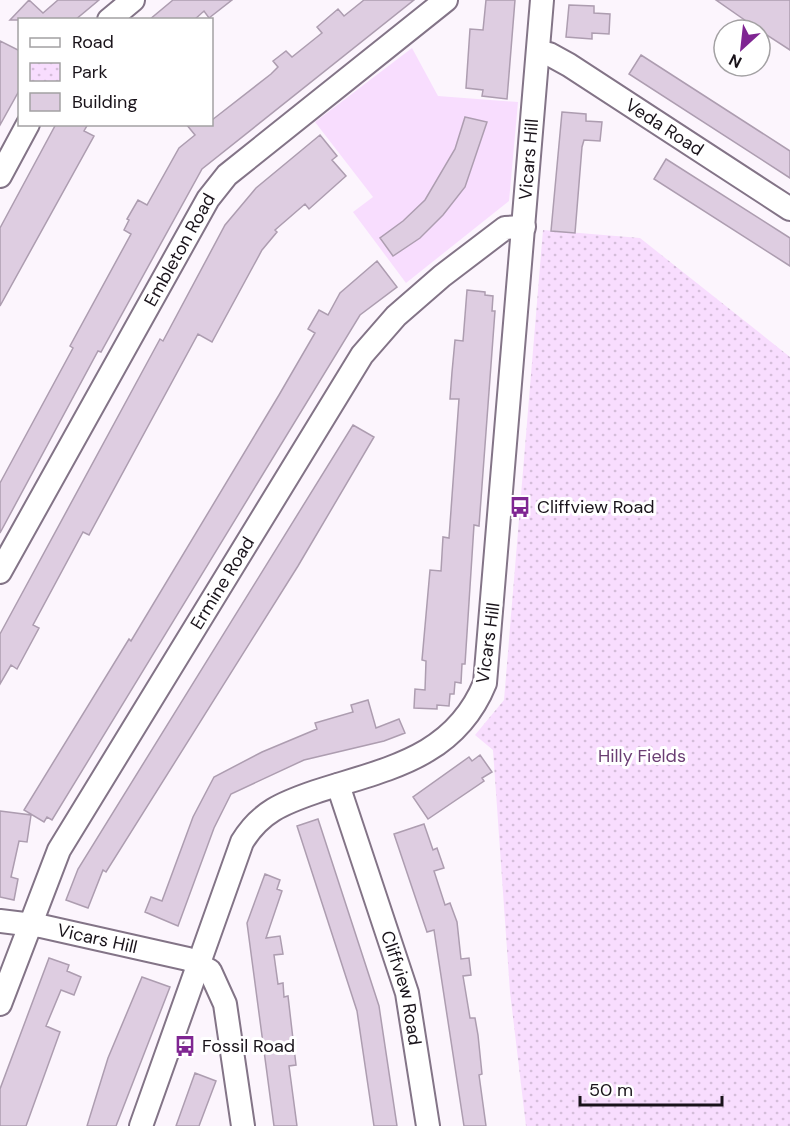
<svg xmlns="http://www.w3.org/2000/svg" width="790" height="1126" viewBox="0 0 790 1126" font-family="'DM Sans',sans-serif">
<defs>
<pattern id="park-dots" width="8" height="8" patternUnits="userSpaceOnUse" patternTransform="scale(1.5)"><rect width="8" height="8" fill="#f8ddfe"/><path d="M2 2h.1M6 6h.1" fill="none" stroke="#d4bdd9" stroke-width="1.8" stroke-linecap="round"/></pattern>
</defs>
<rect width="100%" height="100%" fill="#fcf5fd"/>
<path fill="#f8ddfe" d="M412 48 438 96 518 102 509 201 406 283 353 212 373 197 315 122Z"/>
<path fill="url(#park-dots)" d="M543 230 640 238 790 357V1126H526L510 992 493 750 475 735 504 700Z"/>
<path fill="#decde1" stroke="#ad9db0" stroke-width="1.5" d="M29 0 43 13 58 0H99L75 20H10Z
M173 0H232L209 18 204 11 194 20H149Z
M364 0H414L202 169 101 352 98 351 0 533V483L73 348 70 346 131 234 124 230 129 220 127 219 138 200 147 205 179 148 195 135 186 124H212V120L271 74 278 67 273 61 286 51 292 57 322 33 317 27 338 9 344 16Z
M486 0H515L507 99 482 96 483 90 466 88 470 29 483 30Z
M716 0H790V50L759 30Z
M569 5 594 6V13L610 14 609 34 592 33V39L566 37Z
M0 41 20 51V89L0 125Z
M641 55 790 151V178L629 74Z
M562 112 586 114V121L602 122 600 141 584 140 582 147 575 233 551 231Z
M465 117 487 122 465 187 443 215 420 238 393 256 380 238 403 221 425 200 455 149Z
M56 124H88L84 131 94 136 0 306V228Z
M320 135 337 156 332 160 346 176 309 209 305 204 275 230 277 232 262 250 212 342 198 334 89 535 83 532 33 625 39 628 17 669 11 665 0 684V634L160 339 163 341 225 225 256 188Z
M666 159 790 238V266L654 179Z
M377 261 397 287 360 315 52 820 47 817 44 822 24 810 129 639 131 641 279 395 315 333 308 329 319 310 328 315 340 293Z
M467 290 485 292V295L493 296 492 311H495L479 526 474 525 465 664H462L461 683 455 682 454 694H450L449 706 437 705V709L414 708 415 689 425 690 426 661 422 660 430 570 441 571 443 537 449 538 459 399H450L452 372 455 340 463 341Z
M353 425 374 437 298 566 106 872 103 870 88 908 66 900 78 869Z
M368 700 376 728 399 719 405 733 384 741 304 760 231 794 214 828 178 926 145 912 151 897 162 901 193 817 214 777 262 752 317 729 315 723 353 712 351 705Z
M480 755 492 772 482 778 484 781 428 819 413 797 469 757 472 761Z
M0 811 31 815 27 842 19 841 11 877 18 879 14 900 0 897Z
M318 819 379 1006 397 1126H374L357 1011 297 826Z
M424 824 433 850 437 848 444 868 434 871 445 905 450 903 457 922 461 959 469 958 471 975 463 976 470 1018H475L478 1035 482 1074 479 1075 486 1126H464L434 930 427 932 394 834Z
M265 874 280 880 277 889 282 891 266 938 280 936 283 954 274 955 278 984 283 983 284 997 288 996 296 1065 289 1066 297 1126H274L247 923Z
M49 958 69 965 67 971 81 977 74 995 61 990 46 1026 60 1032 26 1126H0V1089Z
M142 977 170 987 116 1126H87L108 1058Z
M195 1073 216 1081 199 1126H176Z"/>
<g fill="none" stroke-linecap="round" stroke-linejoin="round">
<defs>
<g id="minor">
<path d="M109 20 133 0"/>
<path id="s1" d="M538 52 549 54 569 65 790 209"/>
<path d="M0 176 28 124"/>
<path id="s2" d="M0 572 208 199 227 175 446 0"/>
<path id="s3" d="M338 785 407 993 428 1126"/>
<path id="s4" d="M0 921 41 926 188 959 210 971 225 1004 243 1126"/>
<path id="s5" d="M0 1004 59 850 362 355 396 316 442 276 505 228 524 227"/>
<path id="s6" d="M141 1126 242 842C260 812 283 803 315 792 385 769 454 759 485 683L542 0"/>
</g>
</defs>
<use href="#minor" stroke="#837487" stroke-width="26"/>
<use href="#minor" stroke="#fff" stroke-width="22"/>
</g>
<defs>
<symbol id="bus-bare" viewBox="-9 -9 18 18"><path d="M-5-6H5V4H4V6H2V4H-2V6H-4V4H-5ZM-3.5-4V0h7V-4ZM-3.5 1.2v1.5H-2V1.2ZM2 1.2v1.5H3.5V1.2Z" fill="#7f2592" stroke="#fff" stroke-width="2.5" paint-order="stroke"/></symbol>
</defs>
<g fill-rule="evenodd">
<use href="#bus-bare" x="505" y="492" width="30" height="30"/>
<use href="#bus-bare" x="170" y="1031" width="30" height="30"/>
</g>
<g text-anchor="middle" stroke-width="6" stroke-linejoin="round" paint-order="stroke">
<g font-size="18" fill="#19131a" stroke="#fff">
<text dy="6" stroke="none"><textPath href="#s1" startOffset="148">Veda Road</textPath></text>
<text dy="6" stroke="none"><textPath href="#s6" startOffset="1128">Vicars Hill</textPath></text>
<text dy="6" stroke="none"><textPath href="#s2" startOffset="369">Embleton Road</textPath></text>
<text dy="6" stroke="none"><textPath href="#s5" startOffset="478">Ermine Road</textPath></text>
<text transform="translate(488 643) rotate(-82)" y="6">Vicars Hill</text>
<text dy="6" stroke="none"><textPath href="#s4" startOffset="99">Vicars Hill</textPath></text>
<text dy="6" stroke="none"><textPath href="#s3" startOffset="213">Cliffview Road</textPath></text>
</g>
<g font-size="18" fill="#19131a" stroke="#fff" text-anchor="start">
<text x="537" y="513">Cliffview Road</text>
<text x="202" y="1052">Fossil Road</text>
</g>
<g font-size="18" fill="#6a3e73" stroke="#fff">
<text x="642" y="762">Hilly Fields</text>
</g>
</g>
<rect x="18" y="18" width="195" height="108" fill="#ffffff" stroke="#a3a1a3" stroke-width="1.5"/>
<rect x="30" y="38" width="30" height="9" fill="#ffffff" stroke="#a3a1a3" stroke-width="1.5"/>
<text x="72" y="48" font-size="18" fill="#19131a">Road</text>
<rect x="30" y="63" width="30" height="18" fill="url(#park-dots)" stroke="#a3a1a3" stroke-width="1.5"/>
<text x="72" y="78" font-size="18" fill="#19131a">Park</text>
<rect x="30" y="93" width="30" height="18" fill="#decde1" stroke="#a3a1a3" stroke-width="1.5"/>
<text x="72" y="108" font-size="18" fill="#19131a">Building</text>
<g transform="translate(742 48) rotate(207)"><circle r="28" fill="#ffffff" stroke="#a3a1a3" stroke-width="1.5"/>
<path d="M0-4.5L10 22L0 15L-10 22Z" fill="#7f2592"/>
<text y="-9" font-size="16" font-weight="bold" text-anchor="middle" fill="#19131a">N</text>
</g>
<path d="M580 1096v9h142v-9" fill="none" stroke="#19131a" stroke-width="3"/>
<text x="589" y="1096" font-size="18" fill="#19131a" stroke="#ffffff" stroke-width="4.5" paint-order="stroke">50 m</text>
</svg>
